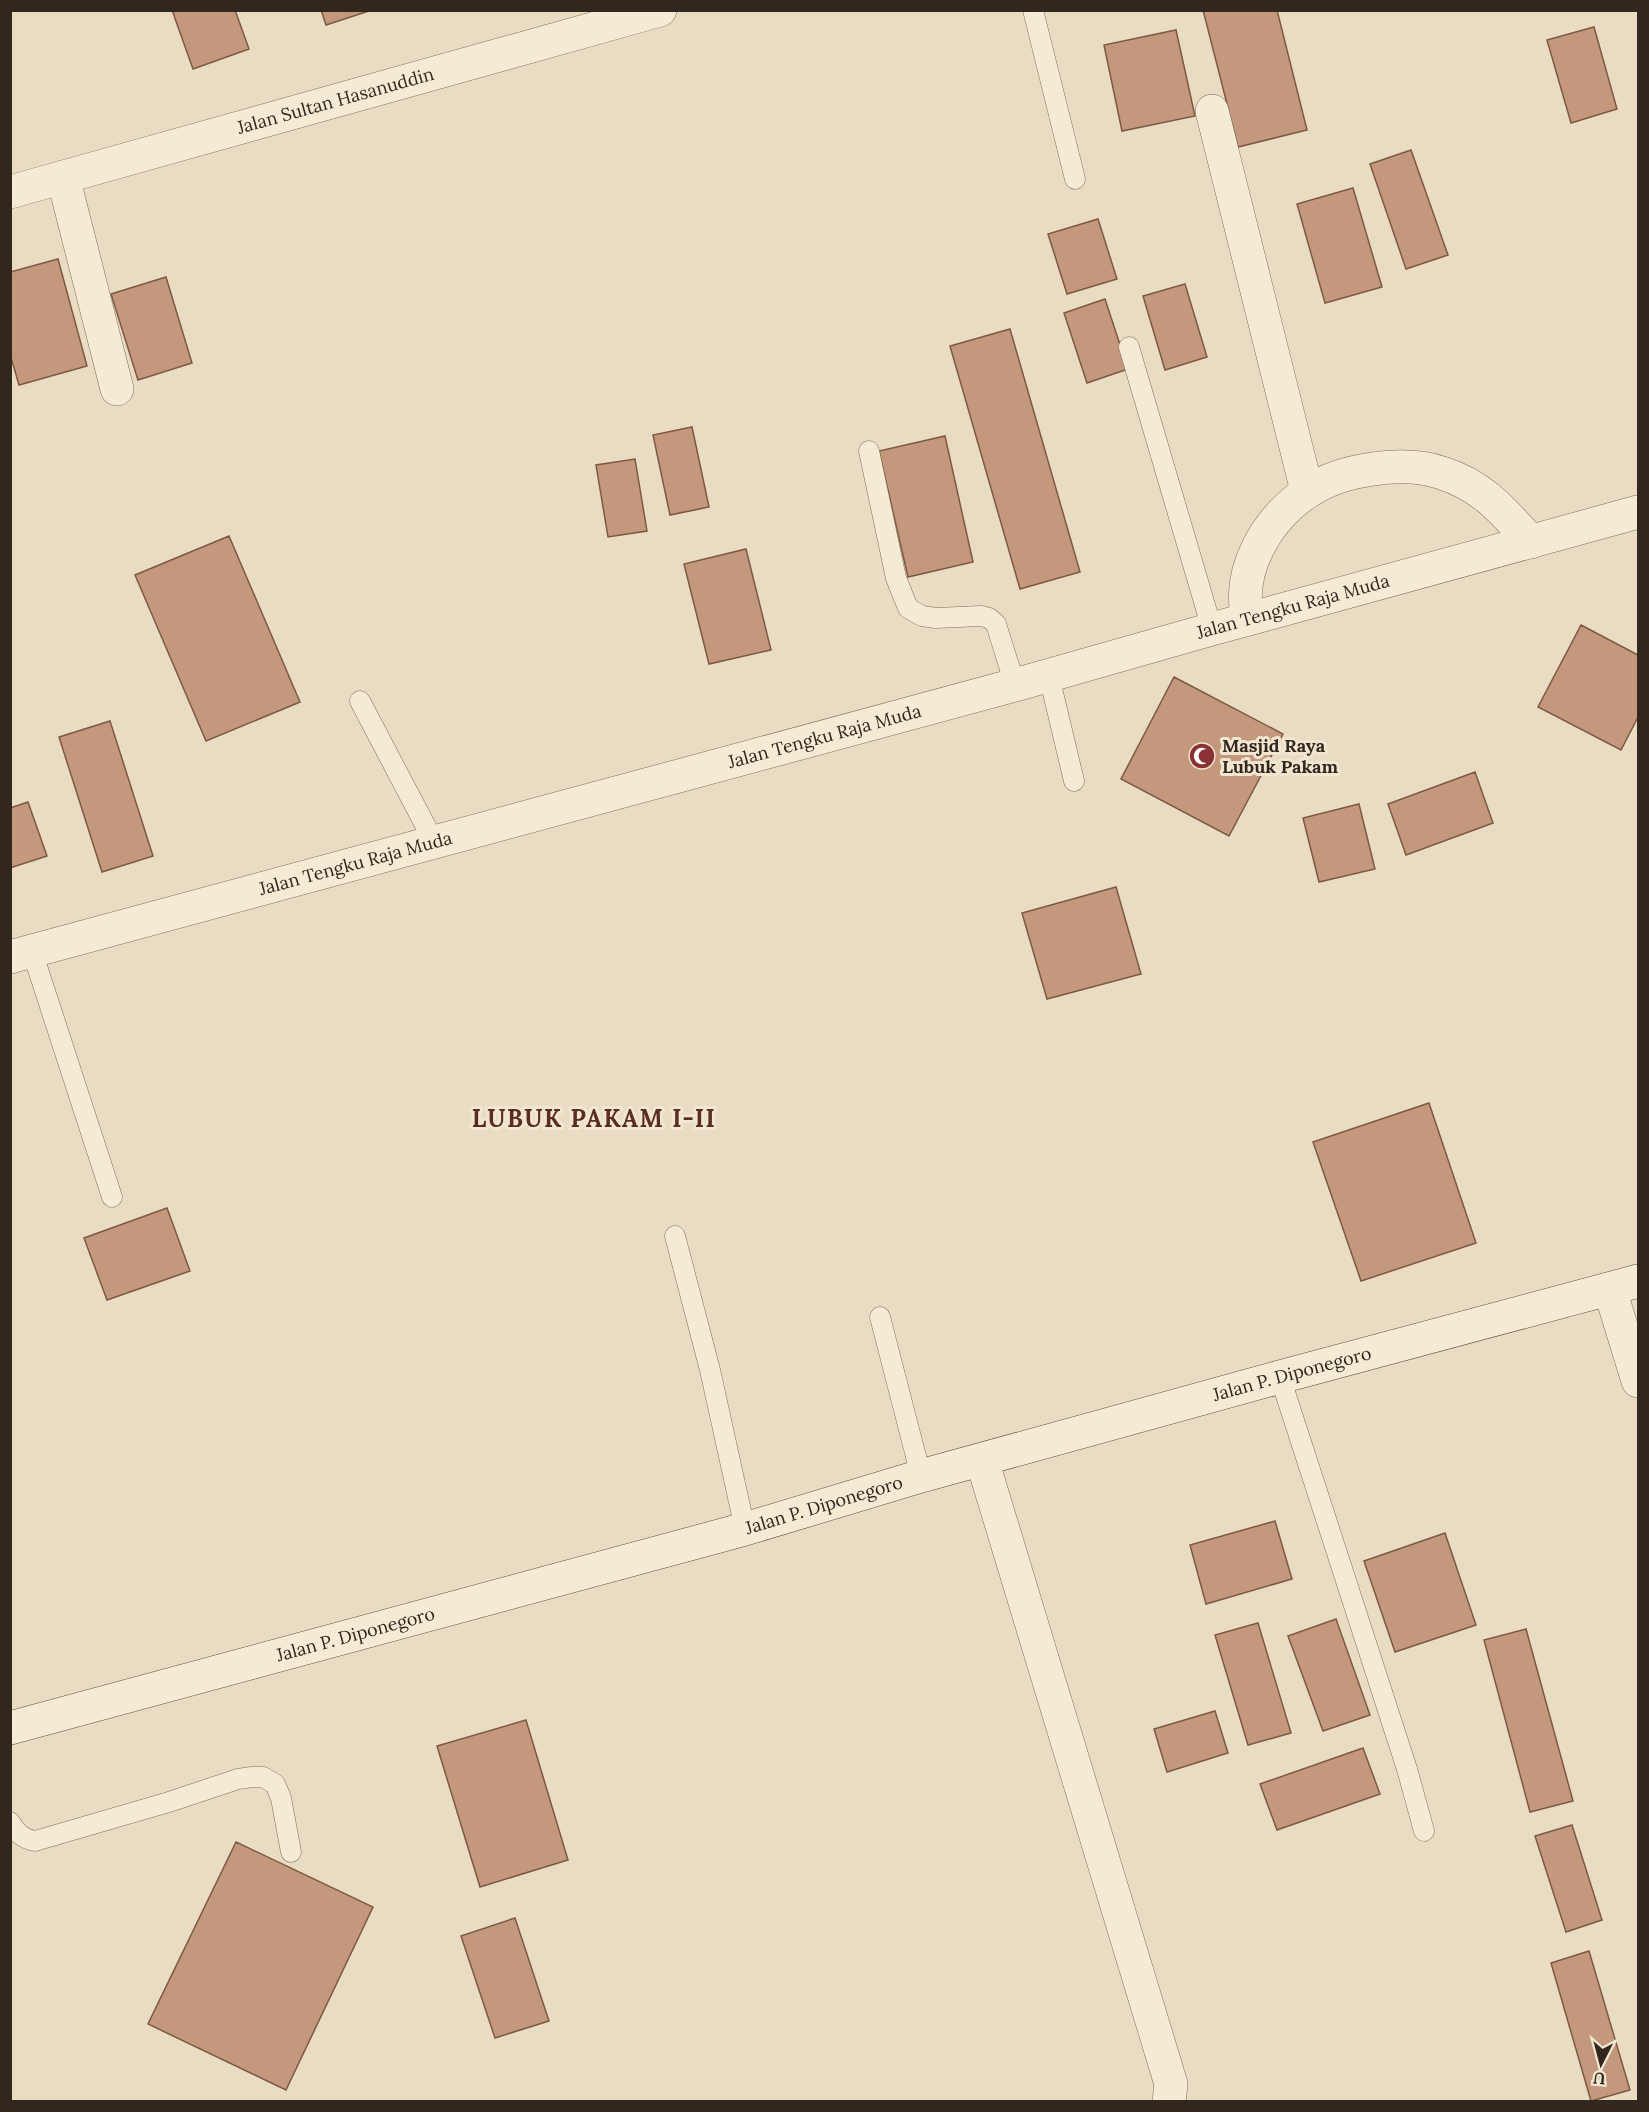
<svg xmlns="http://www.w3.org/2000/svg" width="1649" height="2112" viewBox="0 0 1649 2112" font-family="Lora,serif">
<rect width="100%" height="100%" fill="#e9dcc2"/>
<path fill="#c3987c" stroke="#7d5944" stroke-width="1.5" d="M172 10H235L249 49 193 69Z
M321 10H372L326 25Z
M1203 10H1277L1307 130 1238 147Z
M1594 27 1617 109 1571 123 1547 40Z
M1176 30 1195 116 1122 131 1104 45Z
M1411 150 1448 255 1406 269 1370 164Z
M1353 188 1382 287 1325 303 1297 204Z
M1098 219 1117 279 1067 294 1048 234Z
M58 259 87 366 19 385 10 354V272Z
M166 277 192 363 138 380 111 294Z
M1185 284 1207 357 1165 370 1143 296Z
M1105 299 1128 369 1087 383 1064 313Z
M1010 329 1080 572 1020 589 950 346Z
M692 427 709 507 670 515 653 435Z
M945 436 973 562 908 577 879 451Z
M635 459 647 531 608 537 596 465Z
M229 536 300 702 206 741 135 575Z
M746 549 771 650 709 664 684 564Z
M1581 625 1638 655V717L1621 750 1538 707Z
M1174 677 1283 734 1229 836 1121 779Z
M110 721 153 856 102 872 59 737Z
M1475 772 1493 823 1406 855 1388 804Z
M28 802 47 856 10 868V808Z
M1359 804 1375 869 1319 882 1303 818Z
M1116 887 1141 974 1047 999 1022 913Z
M1429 1103 1476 1243 1361 1281 1313 1142Z
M167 1208 190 1271 107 1300 84 1238Z
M1275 1521 1292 1579 1206 1604 1190 1545Z
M1445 1533 1476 1625 1395 1652 1364 1561Z
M1336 1619 1370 1715 1323 1731 1288 1636Z
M1258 1623 1291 1733 1248 1745 1215 1635Z
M1526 1629 1573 1801 1530 1812 1484 1640Z
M1215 1711 1228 1753 1167 1772 1154 1729Z
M526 1720 568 1860 480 1887 437 1746Z
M1363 1748 1380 1794 1277 1830 1260 1784Z
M1572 1825 1602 1920 1566 1932 1535 1836Z
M236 1842 373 1907 286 2090 148 2024Z
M515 1918 549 2021 495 2038 461 1936Z
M1589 1951 1630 2090 1591 2101 1551 1963Z"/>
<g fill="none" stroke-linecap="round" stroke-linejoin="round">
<defs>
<path id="service" d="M1033 10 1075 179
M1129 347 1212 629
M869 451 896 578 908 608 922 616 936 618 981 616 989 618 996 624 1015 685
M1049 676 1074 781
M360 701 434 842
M32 951 112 1197
M675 1236 710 1370 745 1529
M880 1317 921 1476
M1280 1377 1407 1769 1424 1831
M10 1822C16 1833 23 1839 35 1841L169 1802 238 1779 252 1777H263L275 1784 281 1798 291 1852"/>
<g id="minor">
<path d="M1212 111 1307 491"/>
<path d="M63 177 117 389"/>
<path id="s1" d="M10 192 660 10"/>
<path d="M1248 619C1236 570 1268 517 1309 491 1342 469 1404 460 1442 473 1483 486 1503 511 1531 542"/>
<path id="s2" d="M10 957 1015 685 1212 629 1638 512"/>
<path d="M1610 1290 1638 1381"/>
<path d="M982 1460 1171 2084 1169 2102"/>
</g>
<g id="secondary">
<path id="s3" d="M10 1728 745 1529 921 1476 1280 1377 1638 1281"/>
</g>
</defs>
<use href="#service" stroke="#816e5b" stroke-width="21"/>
<use href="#minor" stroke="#816e5b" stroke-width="34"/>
<use href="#secondary" stroke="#63503e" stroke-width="34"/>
<use href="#service" stroke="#f5ead4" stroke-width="20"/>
<use href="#minor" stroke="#f5ead4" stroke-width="33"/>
<use href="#secondary" stroke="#f5ead4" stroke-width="33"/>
</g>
<defs>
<symbol id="mosque-disc" viewBox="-11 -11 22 22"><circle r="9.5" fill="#8a3134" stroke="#f1e7d1"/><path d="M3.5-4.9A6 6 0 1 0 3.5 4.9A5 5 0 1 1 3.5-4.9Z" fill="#fff"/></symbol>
</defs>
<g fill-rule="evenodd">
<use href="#mosque-disc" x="1187" y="741" width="30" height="30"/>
</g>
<g text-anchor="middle" stroke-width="6" stroke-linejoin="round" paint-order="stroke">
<g font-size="18" fill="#32271e" stroke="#f1e7d1">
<text dy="6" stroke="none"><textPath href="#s1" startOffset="338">Jalan Sultan Hasanuddin</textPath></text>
<text dy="6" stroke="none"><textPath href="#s2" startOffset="1330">Jalan Tengku Raja Muda</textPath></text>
<text dy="6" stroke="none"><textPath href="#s2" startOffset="844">Jalan Tengku Raja Muda</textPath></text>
<text dy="6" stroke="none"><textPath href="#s2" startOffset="358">Jalan Tengku Raja Muda</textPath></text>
<text dy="6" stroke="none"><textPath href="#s3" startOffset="1330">Jalan P. Diponegoro</textPath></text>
<text dy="6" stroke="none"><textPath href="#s3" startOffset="844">Jalan P. Diponegoro</textPath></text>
<text dy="6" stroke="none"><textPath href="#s3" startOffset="358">Jalan P. Diponegoro</textPath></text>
</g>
<g font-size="18" font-weight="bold" fill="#32271e" stroke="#f1e7d1" text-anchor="start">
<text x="1222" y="752">Masjid Raya<tspan x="1222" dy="21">Lubuk Pakam</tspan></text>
</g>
<g font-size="24" font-weight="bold" letter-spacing="1.5" fill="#5a2c22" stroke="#f1e7d1">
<text x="594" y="1127">LUBUK PAKAM I-II</text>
</g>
</g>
<rect width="1649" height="2112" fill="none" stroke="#32271e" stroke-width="24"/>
<g transform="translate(1601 2064) rotate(186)" stroke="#f1e7d1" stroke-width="4.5" paint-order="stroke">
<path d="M0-4.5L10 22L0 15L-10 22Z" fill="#32271e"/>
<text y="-9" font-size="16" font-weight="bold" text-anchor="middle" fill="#32271e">U</text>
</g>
</svg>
